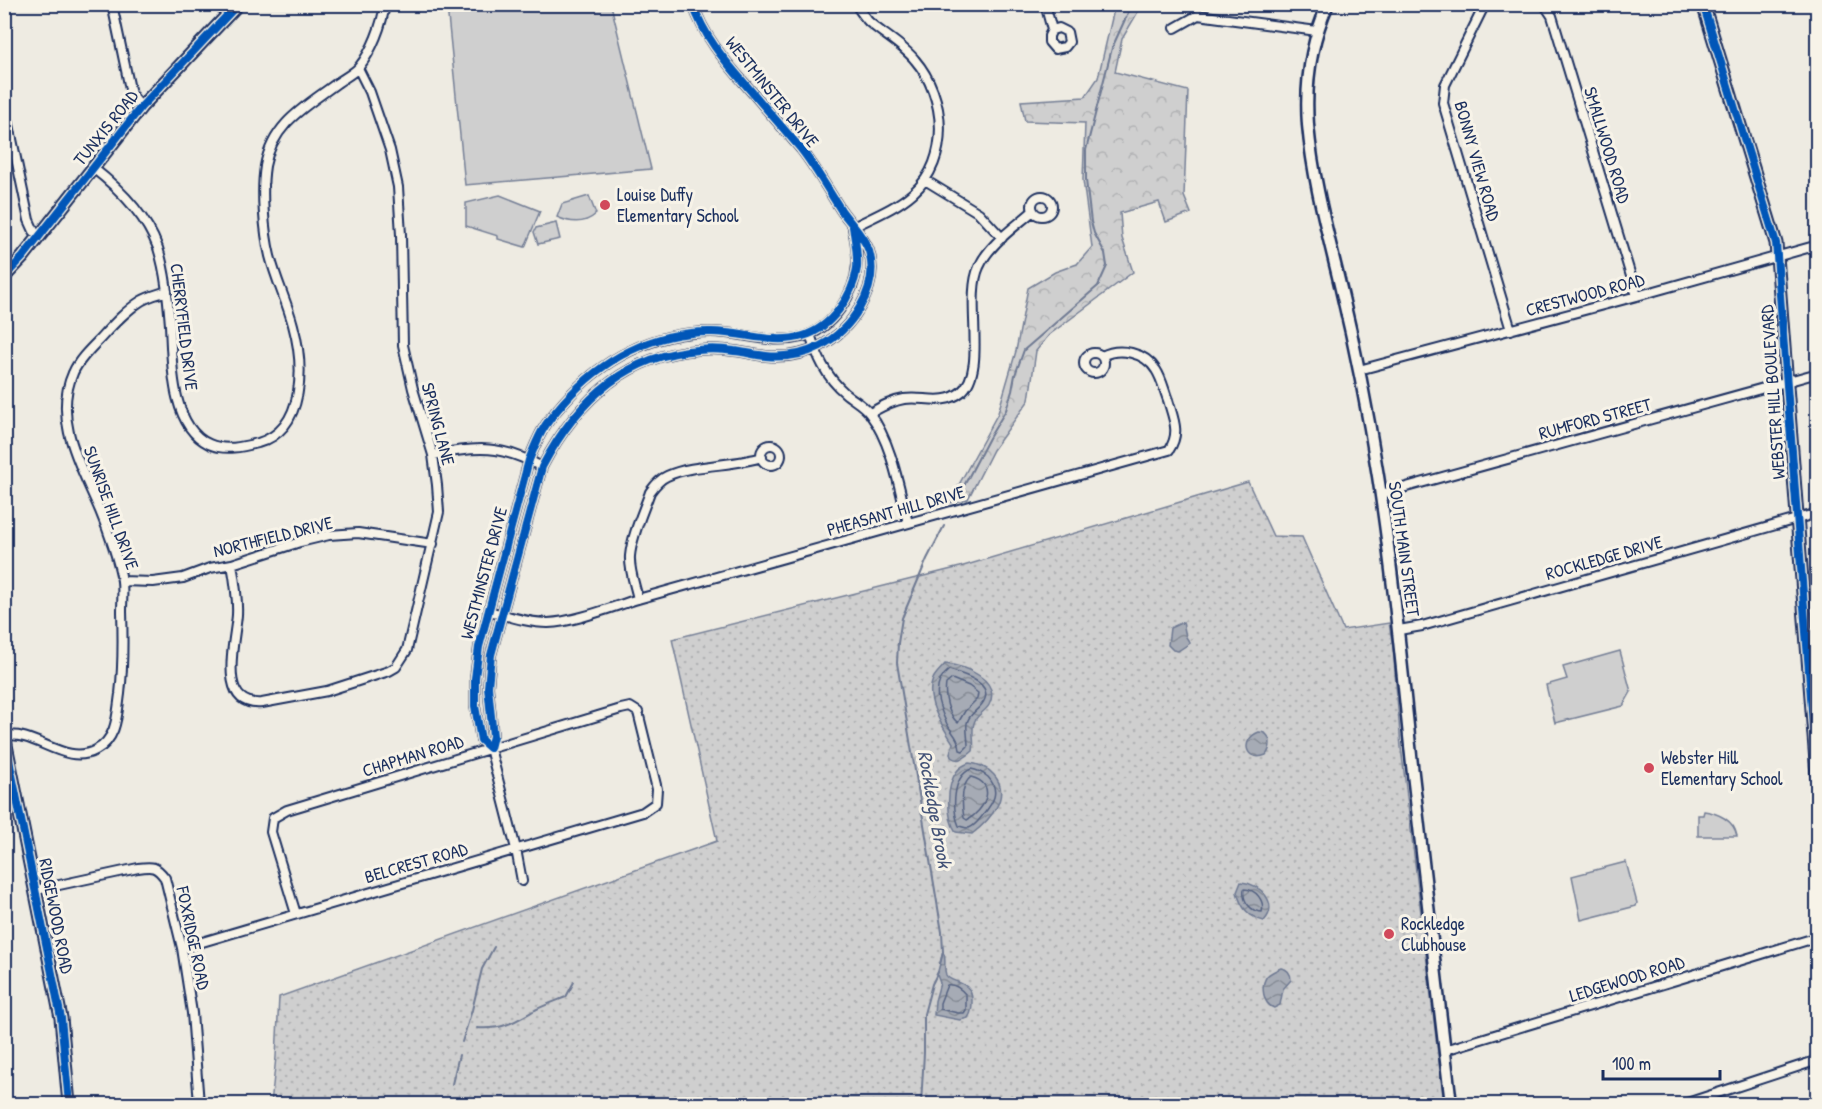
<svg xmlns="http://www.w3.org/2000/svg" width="1822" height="1109" viewBox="0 0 1822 1109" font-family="'Patrick Hand',sans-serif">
<defs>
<pattern id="grass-dots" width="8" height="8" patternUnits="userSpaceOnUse" patternTransform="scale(1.5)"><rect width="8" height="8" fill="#cfcfcf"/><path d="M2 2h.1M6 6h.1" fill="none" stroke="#b1b2b4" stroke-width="1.8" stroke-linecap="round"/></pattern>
<pattern id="forest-crowns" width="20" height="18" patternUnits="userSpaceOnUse" patternTransform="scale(1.5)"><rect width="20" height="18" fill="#cfcfcf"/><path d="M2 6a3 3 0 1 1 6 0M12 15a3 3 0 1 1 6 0" fill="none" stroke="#b1b2b4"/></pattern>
<pattern id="water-waves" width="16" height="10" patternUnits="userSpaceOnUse" patternTransform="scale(1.5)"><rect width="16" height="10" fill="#a6abb5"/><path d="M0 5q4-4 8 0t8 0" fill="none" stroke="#868c96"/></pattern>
</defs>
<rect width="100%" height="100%" fill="#eeebe2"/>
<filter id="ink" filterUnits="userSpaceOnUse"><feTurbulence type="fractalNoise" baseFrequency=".0167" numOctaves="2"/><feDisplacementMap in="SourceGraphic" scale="12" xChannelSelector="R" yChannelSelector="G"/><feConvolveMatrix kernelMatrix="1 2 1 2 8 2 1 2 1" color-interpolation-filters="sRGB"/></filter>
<g filter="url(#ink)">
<path fill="url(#grass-dots)" stroke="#757f96" stroke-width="1.5" d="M1248 482 1273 536 1302 537 1343 630 1389 623 1393 647 1401 747 1444 1104H271L276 1057 279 997 717 841 672 639 960 567Z"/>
<path fill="url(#forest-crowns)" stroke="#757f96" stroke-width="1.5" d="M1115 5H1142L1122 39 1115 72 1188 91 1184 196 1191 213 1166 222 1159 202 1120 213 1122 238 1133 272 1049 335 1036 351 1029 400 993 450 968 499 949 503 998 413 1016 351 1028 288 1055 272 1077 264 1092 247 1083 180 1085 123 1025 121 1021 101 1085 97 1098 78Z"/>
<path fill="#cfcfcf" stroke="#757f96" stroke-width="1.5" d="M457 4 611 5 651 169 465 185 447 6Z
M500 195 540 211 525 247 498 239V236L466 226V203Z
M589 196 596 214C584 225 570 223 557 217L562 204Z
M556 223 560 239 538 244 534 232 536 228Z
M1620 651 1631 692 1623 706 1555 723 1546 685 1567 679 1563 667Z
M1704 811C1718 813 1734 820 1737 836H1698V815H1703Z
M1626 862 1637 903 1636 906 1581 920 1572 876Z"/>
<path fill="url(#water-waves)" stroke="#6e7992" stroke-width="1.5" d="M1183 622 1186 637 1190 643 1178 651 1173 650 1168 645 1170 628Z
M945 664C964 665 1002 680 989 705 985 712 976 715 974 723 971 731 975 742 973 751 966 757 959 763 951 757L950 753 953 743C943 727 924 700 933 679 935 674 941 669 945 664Z
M1259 732C1272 732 1272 747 1266 755 1246 763 1239 740 1259 732Z
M969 763C979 764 987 767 994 775 1012 796 990 820 972 834L956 832C946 817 946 785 957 771 960 767 964 765 969 763Z
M1241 882C1260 883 1280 904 1264 921 1249 917 1241 908 1237 892Z
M943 952C947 959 943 967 946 975 950 984 972 979 972 1000 972 1007 972 1012 968 1018L960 1020 934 1015 935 1001 940 983 937 975Z
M1281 968C1288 969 1291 974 1291 980L1283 989 1280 1005 1274 1008C1263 1004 1260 986 1267 976 1271 972 1276 970 1281 968Z"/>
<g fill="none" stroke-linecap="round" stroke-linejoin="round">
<path stroke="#536181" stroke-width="1.5" d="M949 670C963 674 997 684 982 704 977 711 969 714 967 723 966 730 968 739 968 746L963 751 960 750C959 738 952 733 947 724 938 705 930 685 949 670Z
M952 679 969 686 978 693 977 699 965 711 958 723C948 715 944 696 946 684Z
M971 769C977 770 983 773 988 777 1001 791 993 803 983 815 979 820 975 826 969 828 965 828 963 827 959 826 952 809 952 777 971 769Z
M971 777C999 784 984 811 967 820L964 818C962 806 960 785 971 777Z
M1244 889C1256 889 1265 901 1262 912 1251 912 1242 901 1244 889Z
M947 985C954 984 961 989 966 995V1010L964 1013H958L940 1009V1003Z"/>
<path stroke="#6e7992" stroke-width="2" d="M956 501 989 438 1006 410 1012 391 1015 375 1024 350 1098 286 1107 266 1105 253 1094 233 1091 222 1086 180V150L1112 48 1132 4
M940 964 943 952 942 932 897 663 898 643 902 618 927 559 944 526
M477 1028C503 1030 514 1022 535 1010 545 1005 556 1001 566 997L574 982
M462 1042 472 1010 482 969 494 947
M452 1084 459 1055
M448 1104 449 1098
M921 1104 924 1053V1014L932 984 938 972"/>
<defs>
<path id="street" d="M112 4 131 94 141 107
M1006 4 1014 6 1032 4
M1045 4 1052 30 1049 36V42L1055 49 1065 47 1069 42 1067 32 1059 28 1052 30
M1485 4 1445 85 1443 103 1511 330
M1544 4 1552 16 1637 296
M1175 28 1198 15 1317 31
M4 101 29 220 34 231 39 237
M93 168C120 189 146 215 158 248 166 273 168 299 170 325 172 360 170 426 209 444 225 451 242 447 258 443 306 429 304 365 293 325 287 302 276 280 270 256 264 231 261 192 265 166 273 123 305 107 337 83 344 78 354 73 359 67 372 51 382 25 385 4
M925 180 979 213 1002 238
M1032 206a10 10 0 1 1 20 0a10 10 0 1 1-20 0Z
M853 227C873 217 896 208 913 193 951 160 946 96 915 60 903 45 884 35 869 22 864 17 860 10 855 4
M810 334C817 356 826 377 845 393 853 400 864 405 870 414 892 443 899 488 908 523
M1084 363a10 10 0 1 1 20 0a10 10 0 1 1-20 0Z
M1359 370 1637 296 1818 245
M870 413C881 407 891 401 904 399 923 396 944 406 961 392 988 370 964 299 979 267 989 244 1015 227 1033 211
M761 455a10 10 0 1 1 20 0a10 10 0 1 1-20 0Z
M433 455C478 446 501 445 542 467
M1381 494 1818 373
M232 564C235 581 238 598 237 615 235 642 216 707 262 703L327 691 389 671 396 667 407 650 439 512 437 485 433 455 413 389 403 345 401 235 398 187 390 150 370 92 358 68
M122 581 153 582 183 578 210 568 232 564 300 542 329 535 358 533 433 544
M638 599C635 585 629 570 630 556 632 535 643 512 650 492 655 485 660 479 667 476 693 464 734 466 762 457
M489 611C508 616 528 623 548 623 575 622 612 607 638 599L1169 450C1181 433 1173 418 1168 400 1164 390 1162 379 1156 370 1145 352 1119 347 1102 356
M1399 630 1422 626 1818 513
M5 736C35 730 65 767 96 750 117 739 117 715 120 694 123 667 123 640 122 612 122 602 123 591 122 581 119 561 108 530 100 511 82 468 52 420 73 373 78 361 89 350 98 341 111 327 125 311 141 301 149 296 159 294 167 291
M490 748 481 740 475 706V678L479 647 529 460C533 450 537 440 542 431 548 420 556 411 564 402 602 359 653 332 711 332 742 332 771 345 802 337 832 329 855 294 857 265 858 252 855 240 853 228
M522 881 516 849 490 748 493 736 488 687 491 655 542 467C575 404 624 355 698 350 710 349 722 349 734 351 745 352 755 355 766 356 805 360 840 342 860 307 870 290 875 271 869 251 864 236 850 223 841 210 828 190 816 168 801 149 782 127 764 106 745 84 724 60 703 35 693 4
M36 890 138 868C153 866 156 866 165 878L182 948 192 1013 199 1104
M182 948C336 902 490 857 643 812L656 803 657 789 638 712 630 707 621 709 287 810 273 818 271 832 296 914
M1445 1050 1818 937
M1684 1104 1818 1060"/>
<path id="secondary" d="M1328 4C1311 42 1305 84 1308 125 1313 181 1328 234 1341 289 1356 351 1368 413 1378 476 1393 572 1402 669 1412 765 1424 878 1438 991 1451 1104
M1703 4 1776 243 1818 788
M4 277 23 257 141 107 238 4
M4 735 61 1018 69 1104"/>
</defs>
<use href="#street" stroke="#1b2f5e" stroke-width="12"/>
<use href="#secondary" stroke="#1b2f5e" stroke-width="15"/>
<use href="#street" stroke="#f7f3e8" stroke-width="8"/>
<use href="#secondary" stroke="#f7f3e8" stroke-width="10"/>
<defs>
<path id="cycleway" d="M693 4C703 35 724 60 745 84 764 106 782 127 801 149 816 168 828 190 841 210 850 223 864 236 869 251 875 271 870 290 860 307 840 342 805 360 766 356 755 355 745 352 734 351 722 349 710 349 698 350 624 355 575 404 542 467L491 655 488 687 493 736 490 748 481 740 475 706V678L479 647 529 460C533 450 537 440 542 431 548 420 556 411 564 402 602 359 654 331 712 332 743 332 773 345 803 336 831 328 853 296 857 268 858 254 855 240 853 227
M1703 4 1776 243 1818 788
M4 277 23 257 141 107 238 4
M4 735 61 1018 69 1104"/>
</defs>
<use href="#cycleway" stroke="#f7f3e8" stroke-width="11"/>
<use href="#cycleway" stroke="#0057b8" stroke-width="8"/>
</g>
</g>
<g fill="#d1495b" stroke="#f7f3e8" stroke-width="2">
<circle cx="605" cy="205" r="6"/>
<circle cx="1649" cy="768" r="6"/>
<circle cx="1389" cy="934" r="6"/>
</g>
<g text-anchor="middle" stroke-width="6" stroke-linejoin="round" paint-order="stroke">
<g font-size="18" fill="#1b2f5e" stroke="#f7f3e8">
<text transform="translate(772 92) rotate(51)" y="6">WESTMINSTER DRIVE</text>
<text transform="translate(106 128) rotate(-51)" y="6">TUNXIS ROAD</text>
<text transform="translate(1607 145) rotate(73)" y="6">SMALLWOOD ROAD</text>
<text transform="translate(1477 161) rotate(74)" y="6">BONNY VIEW ROAD</text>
<text transform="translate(1585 295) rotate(-15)" y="6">CRESTWOOD ROAD</text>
<text transform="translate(184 327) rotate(83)" y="6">CHERRYFIELD DRIVE</text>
<text transform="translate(1773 392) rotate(-94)" y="6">WEBSTER HILL BOULEVARD</text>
<text transform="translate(1595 419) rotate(-15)" y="6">RUMFORD STREET</text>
<text transform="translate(438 424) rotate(75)" y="6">SPRING LANE</text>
<text transform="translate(111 508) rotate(70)" y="6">SUNRISE HILL DRIVE</text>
<text transform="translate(896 511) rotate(-16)" y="6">PHEASANT HILL DRIVE</text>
<text transform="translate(273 537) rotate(-14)" y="6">NORTHFIELD DRIVE</text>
<text transform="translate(1404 549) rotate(82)" y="6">SOUTH MAIN STREET</text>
<text transform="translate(1604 558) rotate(-16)" y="6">ROCKLEDGE DRIVE</text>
<text transform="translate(484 573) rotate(-75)" y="6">WESTMINSTER DRIVE</text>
<text transform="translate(413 756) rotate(-17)" y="6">CHAPMAN ROAD</text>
<text transform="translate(416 863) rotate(-16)" y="6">BELCREST ROAD</text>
<text transform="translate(56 916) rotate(79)" y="6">RIDGEWOOD ROAD</text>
<text transform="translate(193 938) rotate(78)" y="6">FOXRIDGE ROAD</text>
<text transform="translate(1627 979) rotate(-17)" y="6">LEDGEWOOD ROAD</text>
</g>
<g font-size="18" fill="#1b2f5e" stroke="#f7f3e8" text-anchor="start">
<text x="617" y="201">Louise Duffy<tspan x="617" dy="21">Elementary School</tspan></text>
<text x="1661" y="764">Webster Hill<tspan x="1661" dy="21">Elementary School</tspan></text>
<text x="1401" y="930">Rockledge<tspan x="1401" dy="21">Clubhouse</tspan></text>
</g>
<g font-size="20" font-style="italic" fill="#455478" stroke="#f7f3e8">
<text transform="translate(935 809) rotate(80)" y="7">Rockledge Brook</text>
</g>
</g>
<rect width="1822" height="1109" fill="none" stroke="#f7f3e8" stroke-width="24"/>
<rect x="12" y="12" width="1798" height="1085" fill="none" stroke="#1b2f5e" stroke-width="2" filter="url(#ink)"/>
<path d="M1603 1070v9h117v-9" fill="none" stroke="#1b2f5e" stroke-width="3"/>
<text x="1612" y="1070" font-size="18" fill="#1b2f5e" stroke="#f7f3e8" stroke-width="4.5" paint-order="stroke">100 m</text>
</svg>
